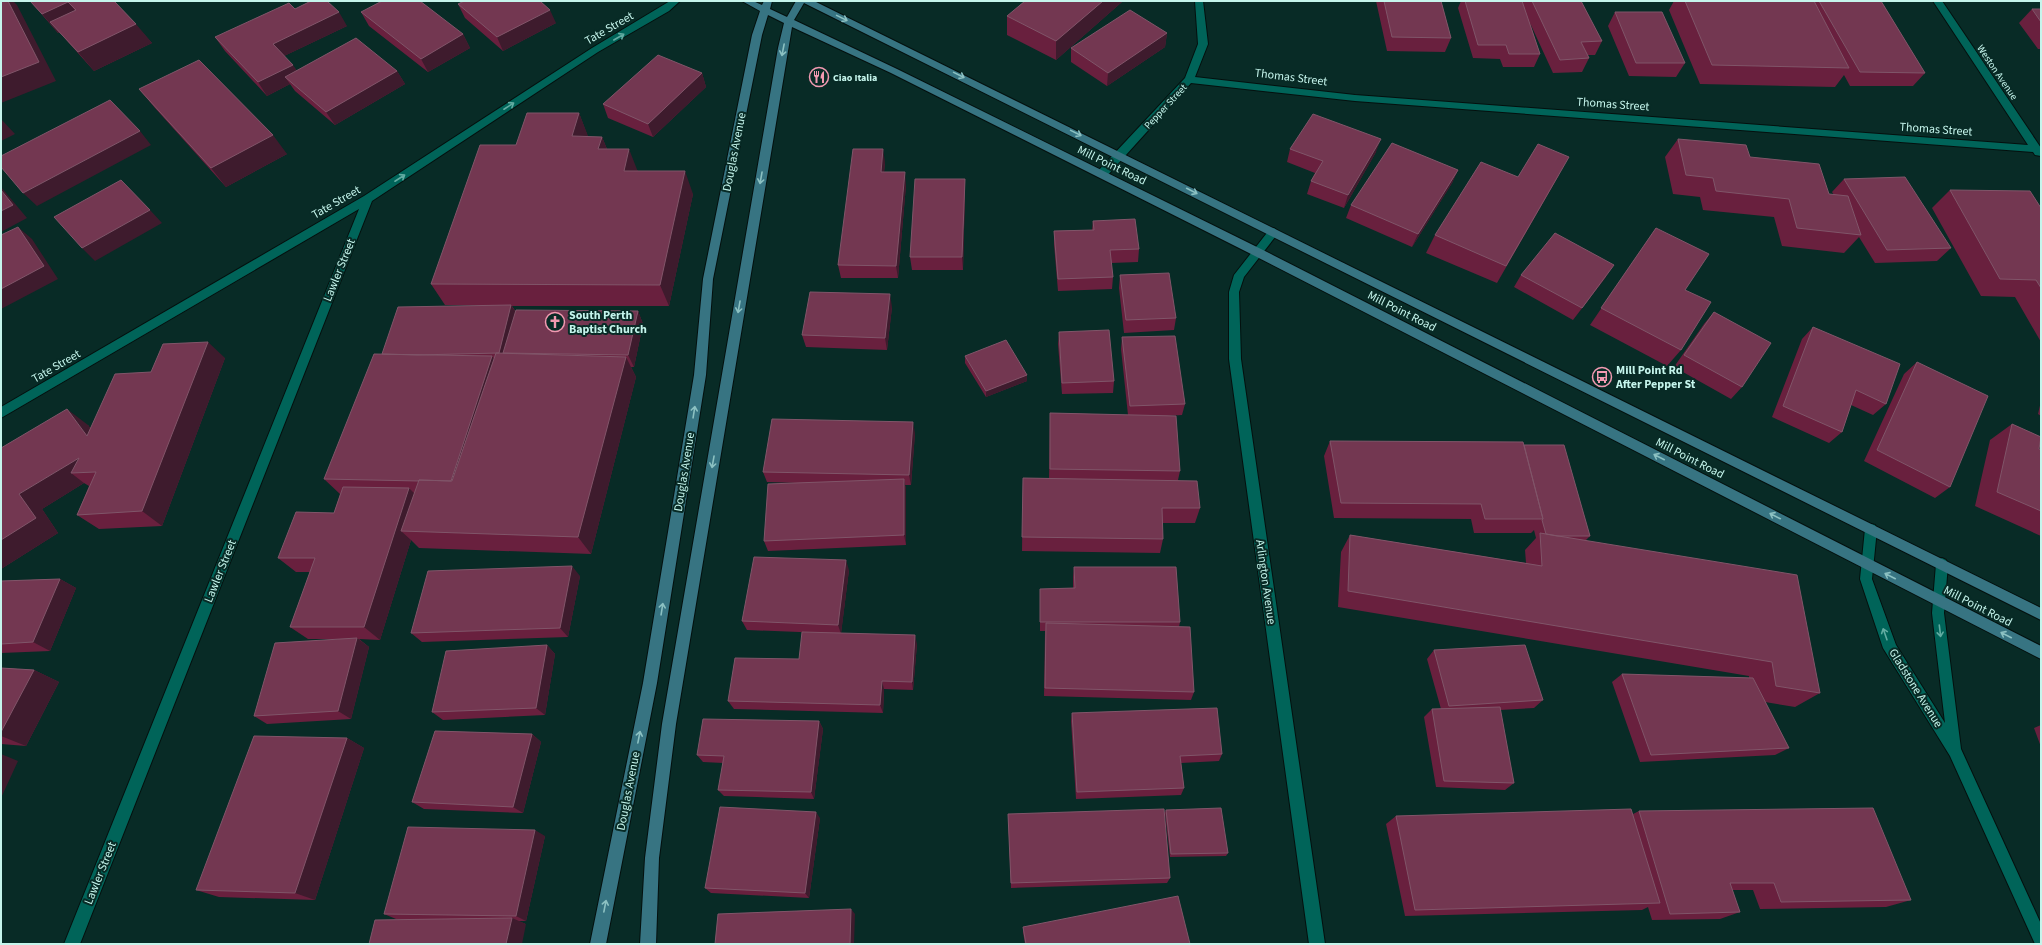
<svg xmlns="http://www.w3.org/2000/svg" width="2042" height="945" viewBox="0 0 2042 945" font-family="'Source Sans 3',sans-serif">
<rect width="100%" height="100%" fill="#082b26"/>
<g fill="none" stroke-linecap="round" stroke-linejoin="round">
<defs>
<path id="minor" d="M670 1H680L669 11 598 52 372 201 80 944H64L359 209 1 418V407L364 196 592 48Z
M1195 1H1203L1208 44 1195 77 1355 95 2028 145 1933 1H1942L2041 148V156L2035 155 2033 152 1355 101 1191 83 1106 177H1098L1097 174 1098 171 1185 78 1198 44Z
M1274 228 1279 232 1244 277 1239 292 1241 359 1325 944H1309L1229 359V292L1234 275 1270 229Z
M1871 524 1875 525 1877 529 1872 579 1896 645 1945 723 1932 613 1936 564 1938 560 1942 558 1946 560 1948 564 1944 613 1961 749 2041 924V944H2035L1950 756 1883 648 1860 579 1865 529 1867 525Z"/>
<path id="secondary" d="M742 1H753L762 5 764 1H772L770 9 787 17 796 1H814L2041 608V620L804 3 794 20 897 69 1261 249 2041 646V659L1253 255 891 73 792 27 676 724 659 858 656 944H640L645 858 662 724 778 48 784 23 768 15 762 35 713 279 706 375 657 683 606 944H590L643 683 694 375 703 279 752 35 760 11Z"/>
</defs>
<use href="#minor" stroke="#04100e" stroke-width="2"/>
<use href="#secondary" stroke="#04100e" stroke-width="2"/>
<use href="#minor" fill="#006459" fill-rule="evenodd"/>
<use href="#secondary" fill="#377482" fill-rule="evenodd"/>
</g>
<path fill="#69203e" d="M30 1H114L152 43 94 71 60 33H58Z
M1123 1 1056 60 1007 35V16Z
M1376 1H1441L1451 38 1445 52 1387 51Z
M1461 1H1581L1602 41 1595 55H1588L1589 58 1582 72 1553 73 1530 23 1540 54 1534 67H1503L1500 59 1473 58 1458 8Z
M1674 1H1881L1925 73 1913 86H1850L1844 75 1835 87 1700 84 1669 10Z
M458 4 556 23 503 51 465 18Z
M295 9 347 26 284 56 297 71H397L405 84 335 125 295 91 290 84 267 96 225 51 215 37Z
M2032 9H2041V49H2038L2019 23Z
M361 12 463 34 470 48 428 72 369 26Z
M1615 12 1685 63 1676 77 1629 76 1608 26Z
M1167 33 1165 47 1107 86 1071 62V48Z
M702 73 706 87 653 137 608 118 603 104Z
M139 89 287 154 226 187 155 108Z
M579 113 588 137H602L607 149 638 171 693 194 669 306H512L516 312 638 311 643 324 634 367H631L636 377 591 554 419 548 411 540 380 640 359 639 369 647 351 719 267 724 254 716 339 639H308L290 627 310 572H296L278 558 334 513 340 494 324 479 382 354 480 305H445L431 284 516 145Z
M1678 139 1750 157 1829 194 1834 195 1832 192 1844 179 1951 248 1937 261 1875 263 1859 237 1844 253 1782 246 1774 217 1703 210 1700 197 1673 194 1665 157Z
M1290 149 1376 152 1344 208 1307 194 1311 181 1315 173 1287 162Z
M885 162 884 172 906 185 898 278H841L838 265Z
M1458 170 1452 183 1412 247 1346 218 1351 205Z
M1559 175 1497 283 1426 253 1435 235 1518 177Z
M965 179V192L963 270H912L910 257Z
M1950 190 2041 208V342L2015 297 1981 296 1932 208Z
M1093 221 1139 249 1138 262 1111 263 1113 277 1112 289 1058 291 1054 244V231L1092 230Z
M1656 228 1685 290 1681 350 1667 366 1590 325Z
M1120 275 1176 318 1174 330 1124 333 1119 288Z
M1521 275 1606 277 1573 320 1514 287Z
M892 307 887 350 806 347 802 335Z
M1714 312 1742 387 1731 399 1674 367 1704 324Z
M1813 327 1886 404 1873 415 1851 405 1842 432 1829 443 1772 417 1802 339Z
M1059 332 1114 381 1113 393 1062 394 1058 344Z
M1122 337 1185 404 1182 415 1167 416 1180 471 1178 480 1200 508 1195 523H1162L1163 539 1160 553 1022 551 1023 478H1049L1050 413 1128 415 1121 349Z
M965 356 1027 375V381L986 397 965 363Z
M225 358 162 526 99 529 77 515 89 486 84 483 42 509 58 533 1 569 88 425 90 428 151 372Z
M1917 362 1950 487 1935 498 1864 461 1904 374Z
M2041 401V416L2038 414Z
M2012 424 2039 449 2041 450V536L1975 506 1990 440Z
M915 433 911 485H905L906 489V545L768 551 764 541 797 483 767 482 763 472Z
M1330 441 1524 445 1590 536 1586 540 1820 693 1795 707 1765 702 1789 748 1775 755 1640 762 1612 682 1622 674 1749 678V676L1338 607 1341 552 1350 535 1526 563 1525 550 1536 538 1534 530 1531 533H1474L1471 519 1334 518 1324 456Z
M1074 567 1180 622 1179 627 1194 692 1191 700 1044 696 1045 631H1040V589L1073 588V577Z
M849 570 841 633 917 644 913 690 884 689 883 713 734 709 728 701 799 659 824 633 747 630 742 621Z
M580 576 568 637 422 642 411 633Z
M60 579 76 588 50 651 1 653V581Z
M547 645 555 654 545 715 443 720 432 712Z
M1434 650 1543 700 1534 708 1500 710 1514 783 1505 790 1436 787 1424 717 1432 709H1441L1427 659Z
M1 668 34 670 59 682 26 746 1 744Z
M1072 713 1222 754 1219 761 1181 763 1184 788 1181 795 1076 799 1071 721Z
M819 721 823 729 814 799 724 796 718 790 723 763 703 762 697 755Z
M2041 725V747L2034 728Z
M532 734 541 742 523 813 424 809 412 802Z
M347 738 364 748 315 900 219 897 196 890Z
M1166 810 1228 853 1226 856 1170 857 1165 813Z
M1639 811 1911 900 1886 907 1760 909 1753 890H1732L1740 912 1720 919 1652 920 1648 907 1642 910 1405 916 1386 824 1396 816 1633 814Z
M1008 814 1170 878 1167 883 1011 888Z
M820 818 809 898 711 893 705 888Z
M545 836 526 921H518L526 924 396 919 384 914Z
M1023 927 1190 944H1025L1023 932Z"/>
<path fill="#3e1b2d" d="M8 1H13L17 5 56 81 1 103V77Z
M1103 1H1123L1056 60V41Z
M68 2 84 21 50 22 60 33H58L42 14Z
M550 10 556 23 503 51 497 37Z
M339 12 347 26 282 57 273 44Z
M136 24 152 43 94 71 78 52Z
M1167 33 1165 47 1107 86 1108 73Z
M463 34 470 48 428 72 421 59Z
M293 65 302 78 285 77 290 84 267 96 258 82Z
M397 71 405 84 335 125 326 112Z
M702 73 706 87 653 137 648 124Z
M579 113 588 136 582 159 572 136Z
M1 119 15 134 1 141Z
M140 131 151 145 37 206 23 193Z
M273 135 287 154 226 187 211 168Z
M602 137 611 159 598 149Z
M1381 139 1376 152 1344 208 1348 195Z
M629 149 638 172 624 171Z
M883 149 885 162 883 185 881 172Z
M1458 170 1452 183 1412 247 1418 234Z
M685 171 693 194 669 306 660 285Z
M905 172 906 185 898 278 896 266Z
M965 179V192L963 270 962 257Z
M1 187 27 218 1 232Z
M150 210 162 223 95 261 82 248Z
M18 227 32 239 58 279 1 309V289Z
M1614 265 1606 277 1573 320 1582 308Z
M890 294 892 307 887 350 885 338Z
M511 305 519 317 510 353H499Z
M638 311 643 324 634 367 628 355Z
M208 342 225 358 162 526 142 511Z
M492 356 503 373 463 497 450 482Z
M626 357 636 377 591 554 578 537Z
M1027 375V381L986 397V391Z
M67 409 88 425 107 452 87 436Z
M913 422 915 433 911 485 909 475Z
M79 458 96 472 71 473 84 483 42 509 58 533 1 569V540L19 494Z
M904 479 906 489V545L904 535Z
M409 488 423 502 401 531 411 540 380 640 364 627Z
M846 560 849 570 841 634 838 625Z
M572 566 580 576 568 637 560 628Z
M60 579 76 588 50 651 33 642Z
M915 635 917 644 913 690 912 682Z
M357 638 369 647 351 719 338 711Z
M547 645 555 654 545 715 536 708Z
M34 670 59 682 26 746 1 736V732Z
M882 681 884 689 883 713 880 705Z
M819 721 823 729 814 799 811 792Z
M532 734 541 742 523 813 513 807Z
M347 738 364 748 315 900 295 893Z
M1 754 18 761 1 798Z
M816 812 820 818 809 898 805 893Z
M535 830 545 836 526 921 516 916Z
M851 909 855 914 854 944H850Z
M512 918 526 924 522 944H506Z"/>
<path fill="#733751" stroke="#805569" d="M1 1H8L39 62 1 77Z
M30 1H114L136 24 78 52 50 22 76 10 68 2 42 14Z
M311 1H327L339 12 273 44 293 65 258 82 215 37 289 3 295 9Z
M382 1H420L463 34 421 59 361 12Z
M464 1H540L550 10 497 37 458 4Z
M1025 1H1103L1056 41 1007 16Z
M1384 1H1441L1451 38 1392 37Z
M1465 1H1522L1540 54H1509L1506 45H1478Z
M1532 1H1581L1602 41 1581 42 1589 58 1560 60Z
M1685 1H1814L1849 68 1712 65Z
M1819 1H1881L1925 73 1860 72Z
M2032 9H2041V22Z
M1130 10 1167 33 1108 73 1071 48Z
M1615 12H1662L1685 63H1636Z
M356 38 397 71 326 112 285 77Z
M658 55 702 73 648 124 603 104Z
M199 60 273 135 211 168 139 89Z
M110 100 140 131 23 193 1 167V156Z
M527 113H579L572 136 602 137 598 149H629L624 171H685L660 285 431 284 480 145H516Z
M1313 114 1381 139 1348 195 1311 181 1323 161 1290 149Z
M1678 139 1746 145 1750 157 1819 164 1829 194 1848 196 1861 235 1797 228 1789 199 1716 191 1713 178 1686 175Z
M1392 143 1458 170 1418 234 1351 205Z
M1538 144 1569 157 1506 266 1435 235 1481 162 1518 177Z
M853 149H883L881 172H905L896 266 838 265Z
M1905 177 1951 248 1887 250 1844 179Z
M915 179H965L962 257H910Z
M121 180 150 210 82 248 54 217Z
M1 190 13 205 1 211Z
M1950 190 2030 191 2041 208V288L2036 280 2000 279Z
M1135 219 1139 249 1110 250 1113 277 1058 279 1054 231 1094 230 1093 221Z
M18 227 44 266 1 289V235Z
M1656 228 1709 254 1685 290 1711 302 1681 350 1601 308Z
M1555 233 1614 265 1582 308 1521 275Z
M1169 273 1176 318 1126 320 1120 275Z
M810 292 890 294 885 338 802 335Z
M511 305 499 353 417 355 382 354 398 307Z
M516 310 638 311 628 355 503 353Z
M1714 312 1771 343 1742 387 1684 355Z
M1813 327 1900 364 1886 404 1856 390 1842 432 1783 406Z
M1109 330 1114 381 1062 383 1059 332Z
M1175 336 1185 404 1130 406 1122 337Z
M1006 340 1027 375 986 391 965 356Z
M208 342 142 511 77 515 96 472 71 473 79 458 19 494 36 518 1 540V448L67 409 87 436 115 374 151 372 163 344Z
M496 353 626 357 578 537 401 531 419 480 452 481Z
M374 354 492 356 451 481 419 480V481L324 479Z
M1917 362 1988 396 1950 487 1877 450Z
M1050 413 1176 416 1180 471 1050 469Z
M772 419 913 422 909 475 763 472Z
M2012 424 2041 437 2039 449 2041 450V511L1997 492Z
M1330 441 1523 442 1543 519H1485L1481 504 1341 503Z
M1524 445H1564L1590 536H1557L1546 534 1542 520 1543 519Z
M1023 478 1197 481 1200 508H1162L1163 539 1022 537Z
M904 479V535L764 541 768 484Z
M343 487 409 488 364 627H290L315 558H278L296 512 334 513Z
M1540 533 1797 575 1820 693 1776 686 1772 662 1348 591 1350 535 1542 566Z
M754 557 846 560 838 625 742 621Z
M572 566 560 628 411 633 428 571Z
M1074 567H1176L1180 622H1040V589L1075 588Z
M60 579 33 642 1 644V581Z
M1046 623 1190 627 1194 692 1045 688Z
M802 632 915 635 912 682 882 681 880 705 728 701 735 658 799 659Z
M357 638 338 711 254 716 275 643Z
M547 645 536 708 432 712 446 651Z
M1525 645 1543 700 1449 706 1434 650Z
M1 668 34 670 1 732Z
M1622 674 1753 678 1789 748 1651 755Z
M1500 707 1514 783 1444 781 1432 709Z
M1217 708 1222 754 1180 756 1184 788 1077 792 1072 713Z
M703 719 819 721 811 792 718 790 724 756 697 755Z
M435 731 532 734 513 807 412 802Z
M254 736 347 738 295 893 196 890Z
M720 807 816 812 805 893 705 888Z
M1221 808 1228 853 1171 854 1166 810Z
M1873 808 1911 900 1781 902 1774 883H1730L1740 912 1670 914 1639 811Z
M1164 809 1170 878 1011 883 1008 814Z
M1631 809 1660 903 1415 910 1396 816Z
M408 827 535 830 516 916 384 914Z
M1178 896 1190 944H1026L1023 927Z
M851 909 850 944H715L718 914Z
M512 918 506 944H369L375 920Z"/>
<defs><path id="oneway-shaft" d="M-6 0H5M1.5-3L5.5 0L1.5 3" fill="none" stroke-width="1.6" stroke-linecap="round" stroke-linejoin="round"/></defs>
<g stroke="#8cc1c2">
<use href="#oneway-shaft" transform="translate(842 18) rotate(26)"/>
<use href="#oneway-shaft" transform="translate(783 50) rotate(101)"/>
<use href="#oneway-shaft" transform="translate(959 75) rotate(26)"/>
<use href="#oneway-shaft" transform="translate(1076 133) rotate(26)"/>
<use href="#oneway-shaft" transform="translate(761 178) rotate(100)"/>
<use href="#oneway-shaft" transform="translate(1192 191) rotate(27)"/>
<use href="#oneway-shaft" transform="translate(739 307) rotate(100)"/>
<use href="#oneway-shaft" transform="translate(694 412) rotate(-81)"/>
<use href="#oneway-shaft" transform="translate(1659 457) rotate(-153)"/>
<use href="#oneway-shaft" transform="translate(713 462) rotate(100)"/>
<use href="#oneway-shaft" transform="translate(1775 516) rotate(-153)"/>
<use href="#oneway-shaft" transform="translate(1890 576) rotate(-153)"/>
<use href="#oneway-shaft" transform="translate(662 609) rotate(-81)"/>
<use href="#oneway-shaft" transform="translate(2006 635) rotate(-153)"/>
<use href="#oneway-shaft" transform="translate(639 737) rotate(-79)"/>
<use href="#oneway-shaft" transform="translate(605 906) rotate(-79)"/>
</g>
<g stroke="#62aca2">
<use href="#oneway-shaft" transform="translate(619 37) rotate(-30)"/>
<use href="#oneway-shaft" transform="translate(509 106) rotate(-33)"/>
<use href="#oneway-shaft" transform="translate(400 178) rotate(-33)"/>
<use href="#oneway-shaft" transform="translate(1940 631) rotate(83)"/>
<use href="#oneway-shaft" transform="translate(1885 634) rotate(-109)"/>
</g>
<defs>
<symbol id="restaurant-ring" viewBox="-11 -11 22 22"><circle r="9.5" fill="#082b26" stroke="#f19ab1" stroke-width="1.5"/><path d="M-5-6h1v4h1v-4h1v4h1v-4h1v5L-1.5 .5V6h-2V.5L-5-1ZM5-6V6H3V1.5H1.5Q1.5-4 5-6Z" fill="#f19ab1"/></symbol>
<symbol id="church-ring" viewBox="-11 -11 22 22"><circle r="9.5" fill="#082b26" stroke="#f19ab1" stroke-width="1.5"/><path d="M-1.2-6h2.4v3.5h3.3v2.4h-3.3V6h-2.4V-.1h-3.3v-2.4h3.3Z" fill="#f19ab1"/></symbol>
<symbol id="bus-ring" viewBox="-11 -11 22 22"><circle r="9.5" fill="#082b26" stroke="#f19ab1" stroke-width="1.5"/><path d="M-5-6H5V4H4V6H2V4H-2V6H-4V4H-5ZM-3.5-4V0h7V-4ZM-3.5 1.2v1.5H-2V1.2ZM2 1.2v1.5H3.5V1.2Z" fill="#f19ab1"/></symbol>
</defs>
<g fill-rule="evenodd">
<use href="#restaurant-ring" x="808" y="66" width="22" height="22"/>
<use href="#church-ring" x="544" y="311" width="22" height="22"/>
<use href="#bus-ring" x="1591" y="366" width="22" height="22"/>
</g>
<g text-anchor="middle" stroke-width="4" stroke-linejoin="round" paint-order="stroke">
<g font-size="10" fill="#c5f5ec" stroke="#082b26">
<text transform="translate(1998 72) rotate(56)" y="4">Weston Avenue</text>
<text transform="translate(1165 106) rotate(-47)" y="4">Pepper Street</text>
</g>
<g font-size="10" font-weight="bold" fill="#c5f5ec" stroke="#082b26" text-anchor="start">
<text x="833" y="81">Ciao Italia</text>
</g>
<g font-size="12" fill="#c5f5ec" stroke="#082b26">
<text transform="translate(609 28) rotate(-30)" y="4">Tate Street</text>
<text transform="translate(1291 77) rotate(7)" y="4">Thomas Street</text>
<text transform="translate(1613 104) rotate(4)" y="4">Thomas Street</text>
<text transform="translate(1936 129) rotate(4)" y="4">Thomas Street</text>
<text transform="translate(734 152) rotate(-79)" y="4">Douglas Avenue</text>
<text transform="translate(1112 165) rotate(26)" y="4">Mill Point Road</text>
<text transform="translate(336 202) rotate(-30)" y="4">Tate Street</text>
<text transform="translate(339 270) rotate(-68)" y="4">Lawler Street</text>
<text transform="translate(1402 311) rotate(27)" y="4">Mill Point Road</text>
<text transform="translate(56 366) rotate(-30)" y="4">Tate Street</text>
<text transform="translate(1690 458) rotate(27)" y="4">Mill Point Road</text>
<text transform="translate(684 472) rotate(-81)" y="4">Douglas Avenue</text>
<text transform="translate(220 571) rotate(-68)" y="4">Lawler Street</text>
<text transform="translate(1266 582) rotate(82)" y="4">Arlington Avenue</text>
<text transform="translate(1978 606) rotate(27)" y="4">Mill Point Road</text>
<text transform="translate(1916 688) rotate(58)" y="4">Gladstone Avenue</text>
<text transform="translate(628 791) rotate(-79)" y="4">Douglas Avenue</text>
<text transform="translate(100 873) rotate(-68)" y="4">Lawler Street</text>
</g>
<g font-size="12" font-weight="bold" fill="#c5f5ec" stroke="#082b26" text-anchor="start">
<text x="569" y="319">South Perth<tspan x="569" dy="14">Baptist Church</tspan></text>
<text x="1616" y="374">Mill Point Rd<tspan x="1616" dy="14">After Pepper St</tspan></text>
</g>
</g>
<rect width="2042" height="945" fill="none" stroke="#c5f5ec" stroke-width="4"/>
</svg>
